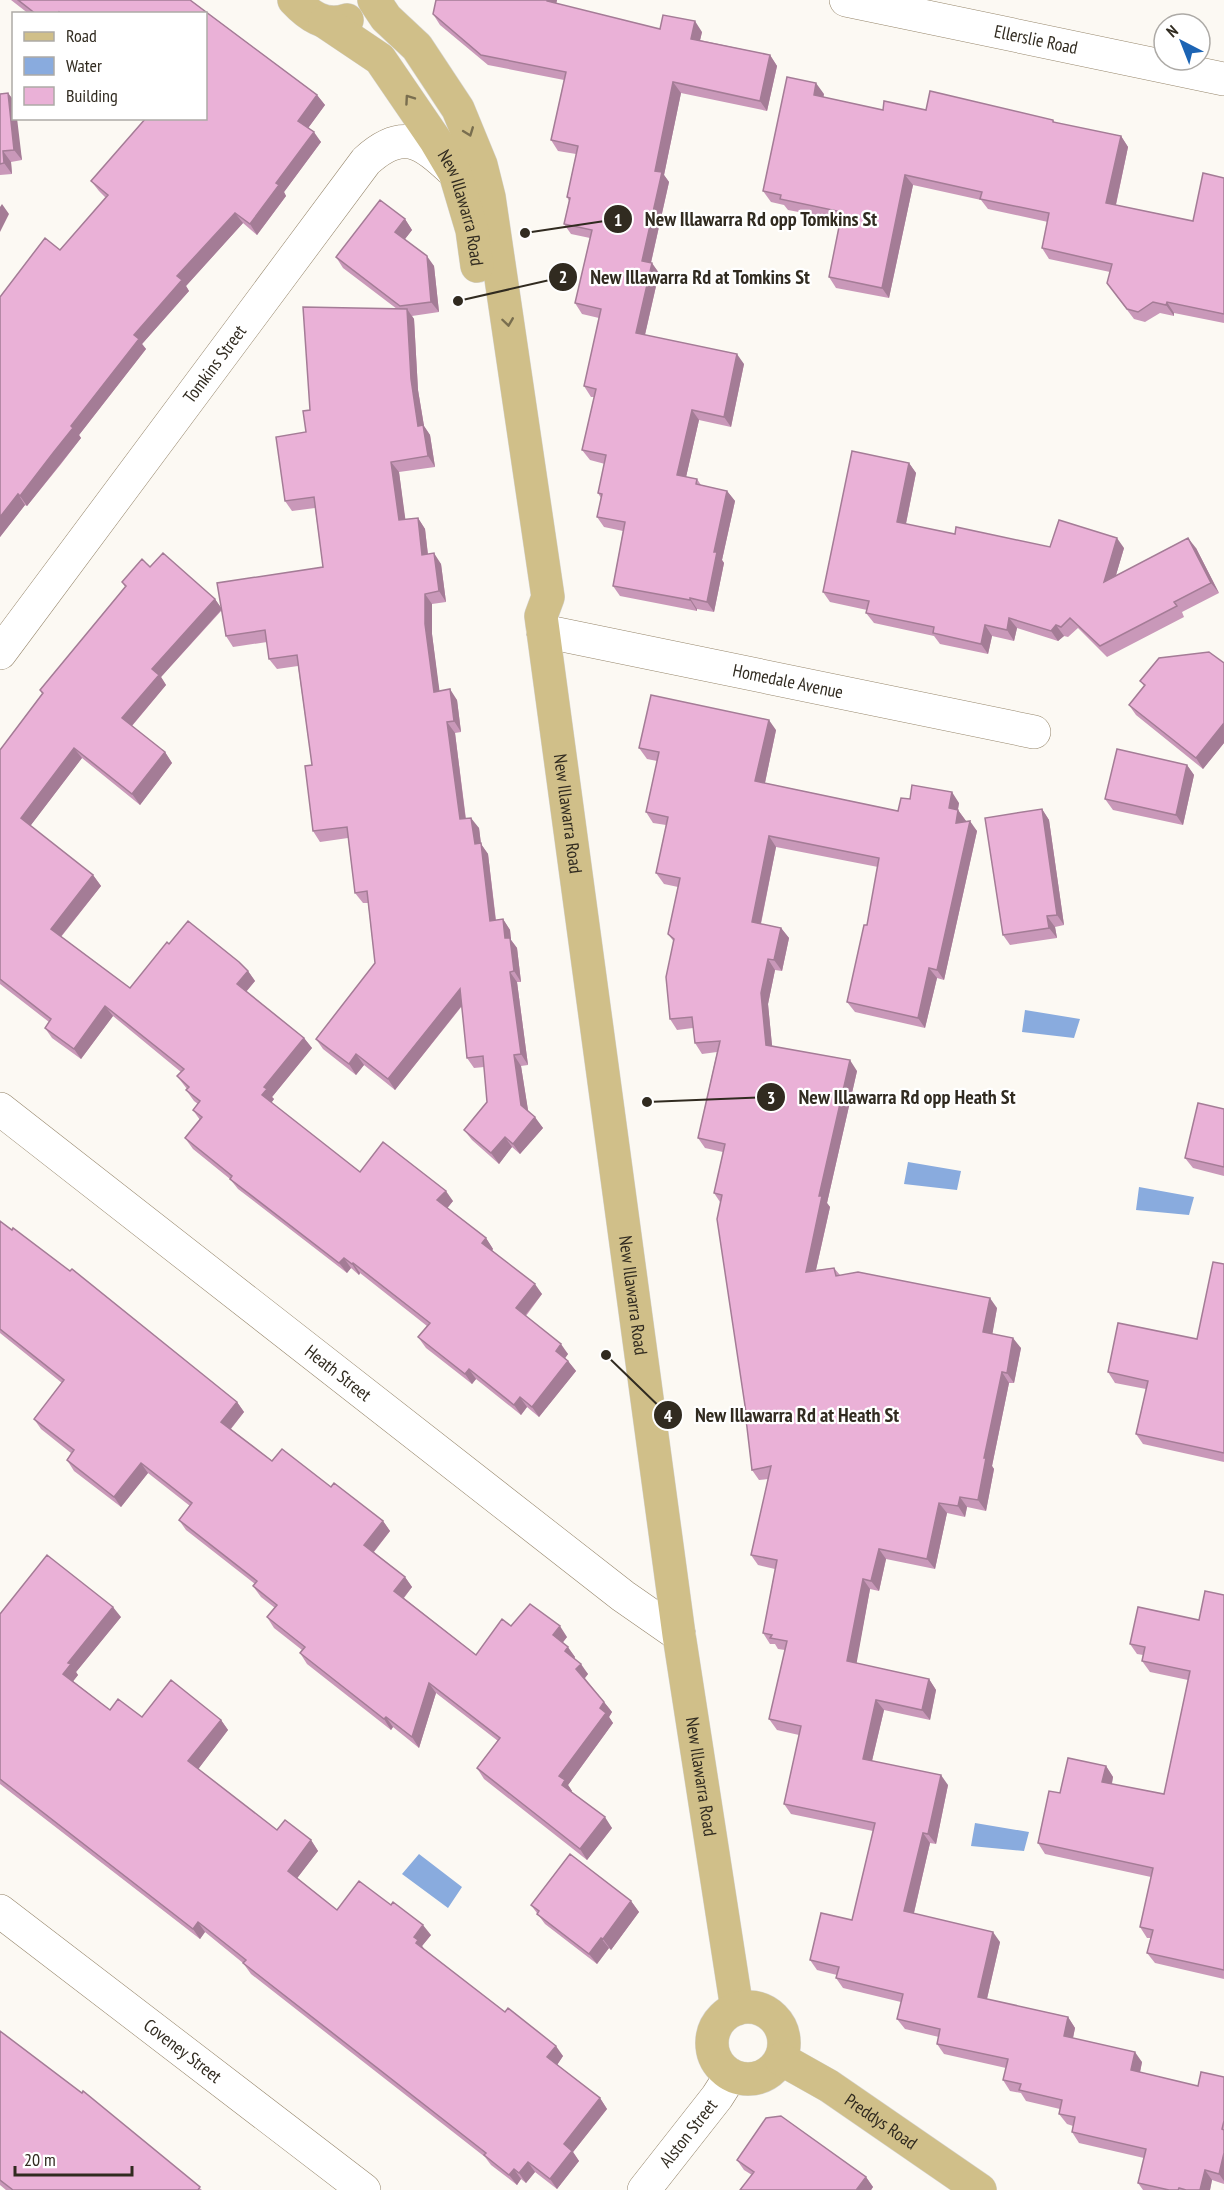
<svg xmlns="http://www.w3.org/2000/svg" width="1224" height="2190" viewBox="0 0 1224 2190" font-family="'PT Sans Narrow',sans-serif">
<rect width="100%" height="100%" fill="#fcf9f3"/>
<path fill="#89abde" d="M1025 1010 1080 1019 1074 1038 1022 1032Z
M908 1162 961 1171 957 1190 904 1184Z
M1139 1187 1194 1197 1189 1215 1136 1210Z
M975 1823 1029 1832 1024 1851 971 1846Z
M419 1854 462 1887 448 1908 402 1874Z"/>
<g fill="none" stroke-linecap="round" stroke-linejoin="round">
<defs>
<g id="minor">
<path id="s1" d="M846 0 1224 79"/>
<path id="s2" d="M543 631 1034 732"/>
<path id="s3" d="M0 653 366 161C403 127 422 142 454 172"/>
<path id="s4" d="M0 1109 623 1596 679 1635"/>
<path id="s5" d="M0 1911 364 2190"/>
<path id="s6" d="M644 2190 717 2097 731 2075"/>
</g>
<g id="major">
<path d="M294 0C308 15 325 28 347 20"/>
<path id="s7" d="M374 0 386 18 417 47 458 109 481 165 489 197 548 597 541 616 679 1635 737 2009"/>
<path id="s8" d="M325 22 380 59 436 141 455 173 472 230 477 266"/>
<circle cx="748" cy="2043" r="36"/>
<path id="s9" d="M781 2059 829 2086 980 2190"/>
</g>
</defs>
<use href="#minor" stroke="#96866b" stroke-width="34"/>
<use href="#major" stroke="#d6d5d2" stroke-width="34"/>
<use href="#minor" stroke="#fff" stroke-width="33"/>
<use href="#major" stroke="#d0bf89" stroke-width="33"/>
</g>
<path fill="#c998b9" d="M11 0H190L317 95 325 105 308 128 321 142 284 192 286 196 257 235 243 223 186 286 189 291 142 344 146 349 79 435 81 438 61 464 27 506 25 505 0 537V297L60 250 106 198 99 191 91 181 206 118V14H29Z
M436 0H557L556 4 660 29 702 32 700 40 770 55 777 66 767 111 681 93 664 175 669 182 651 263 659 273 645 335 744 364 731 427 699 420 686 477 697 479 701 485 727 491 735 501 722 560 724 563 714 612 697 609V611L620 596 613 586 623 531 604 527 597 517 601 498 598 493 605 464 590 460 582 450 594 397H591L584 386 599 318 582 314 575 303 590 238 571 234 564 224 569 201 567 197 576 154 558 151 551 140 564 80 488 65 440 25 433 14Z
M8 93 14 101V118L22 160 11 162 12 174 0 175V94Z
M824 94 823 97 883 110H926L1053 120 1055 123 1121 136 1128 147 1116 205 1193 221 1224 178V323L1174 313V316L1160 313 1145 322 1134 319 1115 294 1110 272 1049 259 1042 248 1048 222 988 209 981 200 913 185 889 298 836 288 829 277 841 220 788 210 784 205 771 202 763 191Z
M405 219 412 230 404 240 434 266 439 312 412 316 414 319 418 390 424 426 430 435 435 467 399 472 405 520 418 518 425 529 428 554 441 564 446 602 432 604V634L439 691 457 700 461 732 455 733 466 819 479 828 481 844 488 854 496 920 503 919 510 930 511 940 517 948 521 982H517L528 1065 521 1066 528 1111 543 1128 520 1154 512 1147 499 1164 472 1140 464 1130 487 1102 484 1067 474 1068 467 1058 462 1006 395 1090 364 1065 356 1075 323 1049 316 1039 375 963 368 903H363L355 893 348 838 320 842 313 831 312 765 298 666 277 669 269 659 267 642 233 647 226 636 222 610 161 677 166 685 132 726 165 752 172 763 140 805 82 758 30 826 93 875 101 886 61 937 130 988 169 944 248 971 255 981 246 992 304 1038 312 1048 272 1097 274 1099 271 1103 360 1172 453 1201 447 1208 486 1238 493 1249 492 1250 542 1294 526 1316 568 1354 565 1358 568 1361 576 1371 539 1417 527 1407 521 1415 476 1379 472 1384 426 1348 418 1337 427 1326 360 1273 359 1275 351 1268 347 1273 238 1189 230 1179 193 1149 185 1138 200 1120 193 1110 198 1104 194 1101 186 1090 187 1089 177 1076 181 1072 113 1016 81 1059 52 1038 45 1028 49 1022 0 984V750L42 694 40 690 125 587 122 582 150 567 215 599 221 608 323 567 315 508 292 511 285 501 306 432 310 410 397 309 343 268 336 257Z
M909 463 916 473 906 524 955 534 1050 547 1124 548 1116 575 1196 548 1219 593 1182 612 1184 617 1107 657 1078 628 1068 637 1064 636 1058 641 1017 628 1014 641 992 636 988 654 940 644 934 636 874 623 866 613 867 610 830 602 823 592Z
M1224 663V743L1203 769 1136 715 1129 705 1144 686 1140 681Z
M776 730 765 783 898 811 910 799 959 803 958 810 966 821 977 831 944 980 937 978 925 1028 855 1012 847 1002 867 925 878 867 776 847 761 924 781 928 789 938 782 971 775 970 768 1004 772 1046 857 1071 827 1203 830 1207 816 1270 834 1268 840 1275 997 1308 992 1334 1021 1348 1014 1383H1009L992 1466 994 1469 986 1511 967 1507 965 1517 947 1513 935 1569 886 1559 879 1591 870 1589 856 1663 929 1679 936 1690 930 1720 884 1710 872 1761 948 1785 936 1844 930 1843 914 1913 1000 1942 987 1999 1068 2017 1075 2028 1073 2038 1142 2062 1140 2073 1198 2086 1224 2077V2184L1212 2180 1210 2190H1143L1138 2183 1144 2158 1079 2143 1072 2132 1073 2126 1067 2124 1059 2114 1060 2109 1026 2101 1021 2093 1010 2091 1003 2080 1006 2068 944 2054 937 2044 939 2037 905 2029 897 2019 901 2002 843 1988 836 1978 837 1975 817 1970 810 1960 852 1920 873 1831 791 1814 784 1804 799 1735 777 1730 769 1719 785 1650 778 1649 775 1644H770L763 1633 775 1569 758 1565 751 1555 768 1479 759 1480 752 1470 747 1419 720 1202 714 1193 723 1152 705 1148 698 1138 717 1052 702 1054 695 1043 693 1028 677 1030 670 1019 674 942 668 934 678 887 664 884 656 873 666 825 653 823 646 812 657 761 647 759 639 748Z
M1187 765 1194 775 1183 825 1113 810 1105 799Z
M1042 809 1049 820 1064 925 1055 927 1057 938 1010 945 1003 935Z
M1224 1109V1176L1193 1168 1185 1158Z
M0 1221 237 1402 244 1412 231 1429 272 1461 331 1487 383 1521 390 1531 374 1552 405 1577 412 1587 404 1598 476 1655 511 1626 567 1637 563 1642 575 1657 574 1659 588 1674 585 1678 604 1702 612 1712 609 1717 613 1723 568 1785 572 1791 571 1792 612 1828 587 1860 484 1779 477 1768 498 1741 436 1693 419 1748 393 1727 391 1730 307 1664 300 1653 302 1650 274 1628 267 1617 275 1608 261 1597 253 1586 255 1584 186 1530 179 1520 190 1506 148 1473 121 1507 74 1471 67 1460 71 1453 41 1429 34 1419 62 1383 0 1333Z
M1224 1264V1462L1143 1444 1136 1434 1146 1389 1115 1383 1108 1372 1197 1339Z
M1224 1595V1979L1155 1963 1147 1953 1151 1938H1147L1140 1927 1151 1877 1045 1854 1038 1843 1060 1793 1106 1766 1113 1777 1112 1784 1164 1794 1188 1680 1150 1672 1142 1661 1143 1655 1137 1654 1130 1644 1199 1620Z
M0 1614 121 1617 76 1672 78 1675 73 1681 110 1710 142 1717 221 1720 228 1730 198 1769 277 1830 311 1840 318 1851 297 1878 337 1910 431 1935 422 1946 425 1951 505 2012 563 2056 557 2065 600 2098 607 2109 573 2152 579 2161 557 2189 535 2172 526 2183 521 2179 517 2185 491 2165 485 2157 251 1974 243 1963 205 1932 200 1939 0 1784Z
M631 1901 639 1912 611 1950 609 1948 597 1964 545 1924 531 1905Z
M0 2031 202 2190H6L0 2185Z
M737 2160 866 2177 873 2187 871 2190H740L752 2175 744 2170Z"/>
<path fill="#a47c96" d="M547 0H557L554 12 547 1Z
M695 21 702 32 698 49 691 39Z
M770 55 777 66 767 111 760 101Z
M673 82 681 93 664 175 669 182 649 271 642 261 655 171Z
M816 83 824 94 822 106 814 95Z
M8 93 14 101V118H17L22 160 14 150Z
M317 95 325 105 306 131 298 121Z
M314 132 321 142 284 192 286 196 257 235 250 224 276 183Z
M1121 136 1128 147 1114 213 1106 203Z
M3 151 11 162 12 174 4 163Z
M905 175 913 185 889 298 882 288Z
M2 204 9 214 0 232V207Z
M235 213 243 223 186 286 189 291 142 344 146 349 79 435 81 438 27 506 20 496 71 426 134 335 177 276Z
M405 219 412 230 402 243 395 232Z
M427 256 434 266 439 312 431 302Z
M652 263 659 273 643 343 636 333Z
M1167 302 1174 313V316L1166 305Z
M407 309 414 319 418 390 424 426 430 435 435 467 428 456 418 426 411 379Z
M737 354 744 364 731 427 724 417Z
M692 410 699 420 684 486 677 475Z
M391 462 399 472 407 531 399 520Z
M909 463 916 473 904 533 897 522Z
M727 491 735 501 722 560 724 563 714 612 707 602 714 552Z
M18 494 25 505 0 537V517Z
M418 518 425 529 429 565 422 555Z
M1117 538 1124 548 1111 592 1104 582Z
M1188 538 1196 548 1219 593 1211 583Z
M434 553 441 564 446 602 439 591Z
M425 594 432 604V634L441 702 434 692 425 624Z
M690 598 697 609V611L690 600Z
M215 599 222 609 161 677 166 685 129 729 122 718 152 669Z
M1009 618 1017 628 1014 641 1007 630Z
M985 625 992 636 988 654 981 644Z
M1056 625 1064 636 1058 641 1051 631Z
M450 689 457 700 461 732 454 721Z
M769 720 776 730 763 792 755 781Z
M447 722 455 733 467 830 460 819Z
M1224 723V743L1203 769 1196 758Z
M74 748 82 758 28 829 21 818Z
M165 752 172 763 140 805 132 794Z
M1187 765 1194 775 1183 825 1176 815Z
M952 792 959 803 956 819 949 808Z
M1042 809 1049 820 1064 925 1057 915Z
M958 810 966 821 963 833 956 823Z
M471 818 479 828 481 844 488 854 497 932 490 921 475 844Z
M970 821 977 831 944 980 937 970Z
M769 836 776 847 759 932 752 922Z
M93 875 101 886 58 940 51 929Z
M1047 916 1055 927 1057 938 1049 928Z
M503 919 510 930 511 940 517 948 521 982 514 971 505 938Z
M781 928 789 938 782 971 774 960Z
M768 959 775 970 768 1004 773 1055 766 1045 761 993Z
M929 968 937 978 925 1028 918 1018Z
M248 971 255 981 244 994 237 984Z
M510 972 517 982 528 1065 521 1054Z
M460 989 467 999 395 1090 388 1079Z
M105 1006 113 1016 81 1059 74 1049Z
M304 1038 312 1048 272 1097 274 1099 269 1106 262 1095 264 1087Z
M356 1054 364 1065 356 1075 349 1064Z
M514 1055 521 1066 529 1116 521 1105Z
M850 1060 857 1071 827 1203 830 1207 813 1283 806 1272 819 1196Z
M535 1117 543 1128 520 1154 513 1144Z
M505 1137 512 1147 499 1164 491 1153Z
M446 1191 453 1201 445 1211 437 1200Z
M486 1238 493 1249 490 1253 482 1243Z
M344 1258 351 1268 347 1273 339 1263Z
M353 1263 360 1273 359 1275 352 1264Z
M535 1284 542 1294 523 1318 516 1308Z
M990 1298 997 1308 991 1342 983 1332Z
M1013 1338 1021 1348 1014 1383 1007 1373Z
M561 1344 568 1354 563 1361 556 1351Z
M568 1361 576 1371 539 1417 532 1407Z
M469 1369 476 1379 472 1384 465 1374Z
M1002 1372 1009 1383 992 1466 994 1469 986 1511 978 1500 984 1458Z
M520 1397 527 1407 521 1415 514 1405Z
M237 1402 244 1412 228 1432 221 1422Z
M141 1463 148 1473 121 1507 114 1497Z
M960 1497 967 1507 965 1517 958 1506Z
M939 1503 947 1513 935 1569 927 1559Z
M383 1521 390 1531 371 1555 364 1545Z
M879 1549 886 1559 879 1591 871 1581Z
M405 1577 412 1587 401 1601 394 1591Z
M863 1579 870 1589 855 1672 847 1661Z
M113 1607 121 1617 76 1672 78 1675 71 1684 63 1674 68 1663Z
M560 1626 567 1637 560 1646 553 1635Z
M568 1647 575 1657 572 1662 565 1651Z
M581 1664 588 1674 584 1679 576 1669Z
M929 1679 936 1690 930 1720 922 1710Z
M429 1683 436 1693 419 1748 412 1737Z
M876 1700 884 1710 870 1769 863 1759Z
M604 1702 612 1712 609 1717 613 1723 568 1785 572 1791 569 1795 562 1785 559 1776Z
M386 1717 393 1727 391 1730 384 1719Z
M221 1720 228 1730 196 1772 188 1761Z
M1106 1766 1113 1777 1110 1792 1102 1782Z
M941 1775 948 1785 936 1844 928 1834Z
M605 1817 612 1828 587 1860 580 1849Z
M923 1833 930 1843 912 1921 904 1911Z
M311 1840 318 1851 295 1881 288 1871Z
M631 1901 639 1912 611 1950 603 1939Z
M198 1922 205 1932 200 1939 193 1929Z
M423 1925 431 1935 422 1946 425 1950 416 1943 414 1937Z
M993 1932 1000 1942 985 2007 978 1997Z
M601 1938 609 1948 597 1964 589 1954Z
M1068 2017 1075 2028 1071 2047 1064 2036Z
M556 2046 563 2056 555 2068 547 2057Z
M1135 2052 1142 2062 1138 2081 1131 2070Z
M600 2098 607 2109 573 2152 579 2161 557 2189 550 2179 564 2144Z
M1224 2153V2181L1219 2174Z
M528 2162 535 2172 526 2183 519 2173Z
M514 2169 521 2179 517 2185 509 2175Z
M1205 2170 1212 2180 1210 2190H1200Z
M866 2177 873 2187 871 2190H857V2189Z"/>
<path fill="#eab1d7" stroke="#a47c96" stroke-width="1.5" d="M18 0H190L317 95 298 121 314 132 276 183 279 185 250 224 235 213 177 276 182 280 134 335 139 339 71 426 73 428 53 453 20 496 18 494 0 517V297L45 238 60 250 108 195 91 181 146 118H206V14H61L59 12 58 14H36Z
M436 0H547V1L660 29 663 15 695 21 691 39 770 55 760 101 673 82 655 171 662 172 642 261 652 263 636 333 737 354 724 417 692 410 677 475 697 479 696 484 727 491 714 552H717L707 602 690 598V600L613 586 625 522 597 517 602 494 598 493 606 455 582 450 596 389 584 386 601 309 575 303 592 230 564 224 570 198 567 197 578 146 551 140 566 72 481 55 433 14Z
M787 77 816 83 814 95 883 110 884 101 926 110 930 91 1053 120V122L1121 136 1106 203 1193 221 1203 173 1224 178V314L1167 302 1166 305 1153 302 1138 312 1127 309 1107 283 1112 264 1042 248 1049 213 980 199 982 192 905 175 882 288 829 277 842 212 780 199 781 195 763 191Z
M8 93 14 150 3 151 4 163 0 164V94Z
M380 200 405 219 395 232 427 256 431 302 400 306 336 257Z
M303 307 407 309 411 379 418 426 423 425 428 456 391 462 399 520 418 518 422 555 434 553 439 591 425 594V624L434 692 450 689 454 721 447 722 460 819 471 818 475 844 481 843 490 921 503 919 505 938H510L514 971 510 972 521 1054 514 1055 521 1105 535 1117 513 1144 505 1137 491 1153 464 1130 487 1102 483 1056 467 1058 460 989 388 1079 356 1054 349 1064 316 1039 375 963 367 891 355 893 347 827 313 831 305 766 312 765 297 655 269 659 265 630 226 636 217 583 323 567 314 497 285 501 276 437 306 432 303 411 310 410Z
M852 451 909 463 897 522 955 534 956 527 1050 547 1059 520 1117 538 1104 582 1188 538 1211 583 1174 602 1177 606 1100 646 1070 618 1061 627 1056 625 1051 631 1009 618 1007 630 985 625 981 644 933 633 934 627 866 613 869 601 823 592Z
M163 553 215 599 152 669 159 675 122 718 165 752 132 794 74 748 21 818 93 875 51 929 130 988 167 942 169 944 188 921 239 962 248 971 237 984 304 1038 264 1087 267 1089 262 1095 360 1172 383 1142 446 1191 437 1200 486 1238 482 1243 535 1284 516 1308 561 1344 556 1351 568 1361 532 1407 520 1397 514 1405 469 1369 465 1374 418 1337 430 1323 353 1263 352 1264 344 1258 339 1263 230 1179 232 1176 185 1138 202 1117 193 1110 200 1101 186 1090 189 1087 177 1076 184 1069 105 1006 74 1049 45 1028 51 1019 0 979V750L43 693 40 690 126 586 122 582 142 559 150 567Z
M1209 652 1224 663V723L1196 758 1129 705 1145 685 1140 681 1159 658Z
M651 695 769 720 755 781 898 811 901 798 910 799 912 785 952 792 949 808 958 810 956 823 970 821 937 970 929 968 918 1018 847 1002 864 925H867L879 858 769 836 752 922 781 928 774 960 768 959 761 993 766 1045 850 1060 819 1196H822L806 1272 834 1268 836 1276 858 1272 990 1298 983 1332 1013 1338 1007 1373 1002 1372 984 1458H986L978 1500 960 1497 958 1506 939 1503 927 1559 879 1549 871 1581 863 1579 847 1661 929 1679 922 1710 876 1700 863 1759 941 1775 928 1834 923 1833 904 1911 993 1932 978 1997 1068 2017 1064 2036 1135 2052 1131 2070 1198 2086 1201 2072 1224 2077V2121L1222 2129 1224 2130V2153L1219 2174 1205 2170 1200 2190H1186L1179 2188 1178 2190H1169L1138 2183 1146 2149 1072 2132 1075 2117 1059 2114 1062 2100 1019 2090 1021 2084 1003 2080 1008 2059 937 2044 940 2029 897 2019 903 1994 836 1978 839 1967 810 1960 821 1913 852 1920 875 1823 784 1804 801 1726 769 1719 787 1641 770 1638 772 1635 763 1633 777 1560 751 1555 771 1466 752 1470 746 1419H747L717 1219 722 1195 714 1193 725 1144 698 1138 720 1041 695 1043 692 1017 670 1019 666 977 674 939 668 934 680 878 656 873 668 817 646 812 659 752 639 748Z
M1117 749 1187 765 1176 815 1105 799Z
M1042 809 1057 915 1047 916 1049 928 1003 935 985 818Z
M1198 1103 1224 1109V1167L1185 1158Z
M0 1221 12 1230 13 1228 70 1271 72 1269 237 1402 221 1422 272 1461 282 1449 331 1487 334 1483 383 1521 364 1545 405 1577 394 1591 476 1655 502 1619 511 1626 530 1604 560 1626 553 1635 568 1647 565 1651 581 1664 576 1669 604 1702 600 1708 606 1713 559 1776 565 1780 562 1785 605 1817 580 1849 477 1768 500 1738 429 1683 412 1737 386 1717 384 1719 300 1653 305 1647 267 1617 277 1605 253 1586 257 1581 179 1520 192 1503 141 1463 114 1497 67 1460 74 1450 34 1419 64 1380 0 1329Z
M1213 1262 1224 1264V1453L1136 1434 1148 1381 1108 1372 1118 1323 1197 1339Z
M47 1555 113 1607 68 1663 71 1664 63 1674 110 1710 118 1699 142 1717 171 1680 221 1720 188 1761 277 1830 285 1820 311 1840 288 1871 337 1910 359 1881 391 1905 393 1902 423 1925 414 1937 418 1940 416 1943 505 2012 508 2008 556 2046 547 2057 600 2098 564 2144 572 2151 550 2179 528 2162 519 2173 514 2169 509 2175 484 2155 486 2153 243 1963 246 1960 198 1922 193 1929 0 1779V1614Z
M1205 1591 1224 1595V1970L1147 1953 1153 1930 1140 1927 1153 1868 1038 1843 1049 1791 1060 1793 1068 1758 1106 1766 1102 1782 1164 1794 1190 1671 1142 1661 1145 1647 1130 1644 1138 1607 1199 1620Z
M570 1854 631 1901 603 1939 601 1938 589 1954 537 1914 539 1911 531 1905Z
M0 2031 82 2093 83 2091 200 2187 198 2190H13L0 2180Z
M781 2116 866 2177 857 2189 858 2190H740L754 2172 737 2160 766 2118Z"/>
<defs><path id="oneway-chevron" d="M-2-3.5L2.5 0L-2 3.5" fill="none" stroke-width="1.6" stroke-linecap="round" stroke-linejoin="round" transform="scale(1.5)"/></defs>
<g stroke="#796e4f">
<use href="#oneway-chevron" transform="translate(409 99) rotate(-125)"/>
<use href="#oneway-chevron" transform="translate(469 132) rotate(69)"/>
<use href="#oneway-chevron" transform="translate(508 322) rotate(82)"/>
</g>
<g text-anchor="middle" stroke-width="4.5" stroke-linejoin="round" paint-order="stroke">
<g font-size="18" fill="#312b20" stroke="#fff">
<text dy="6" stroke="none"><textPath href="#s1" startOffset="194">Ellerslie Road</textPath></text>
<text dy="6" stroke="none"><textPath href="#s8" startOffset="238">New Illawarra Road</textPath></text>
<text dy="6" stroke="none"><textPath href="#s3" startOffset="360">Tomkins Street</textPath></text>
<text dy="6" stroke="none"><textPath href="#s2" startOffset="250">Homedale Avenue</textPath></text>
<text dy="6" stroke="none"><textPath href="#s7" startOffset="856">New Illawarra Road</textPath></text>
<text dy="6" stroke="none"><textPath href="#s7" startOffset="1342">New Illawarra Road</textPath></text>
<text dy="6" stroke="none"><textPath href="#s4" startOffset="429">Heath Street</textPath></text>
<text dy="6" stroke="none"><textPath href="#s7" startOffset="1828">New Illawarra Road</textPath></text>
<text dy="6" stroke="none"><textPath href="#s5" startOffset="230">Coveney Street</textPath></text>
<text dy="6" stroke="none"><textPath href="#s9" startOffset="118">Preddys Road</textPath></text>
<text dy="6" stroke="none"><textPath href="#s6" startOffset="72">Alston Street</textPath></text>
</g>
</g>
<path fill="none" stroke="#312b20" stroke-width="2" d="M525 233L618 219M458 301L563 277M647 1102L771 1097M606 1355L668 1415"/>
<g fill="#312b20" stroke="#fff" stroke-width="2">
<circle cx="525" cy="233" r="6"/>
<circle cx="458" cy="301" r="6"/>
<circle cx="647" cy="1102" r="6"/>
<circle cx="606" cy="1355" r="6"/>
<circle cx="618" cy="219" r="15"/>
<circle cx="563" cy="277" r="15"/>
<circle cx="771" cy="1097" r="15"/>
<circle cx="668" cy="1415" r="15"/>
</g>
<g font-size="18" text-anchor="middle" font-weight="bold" fill="#fff">
<text x="618" y="226">1</text>
<text x="563" y="283">2</text>
<text x="771" y="1104">3</text>
<text x="668" y="1422">4</text>
</g>
<g font-size="20" text-anchor="middle" font-weight="bold" fill="#312b20" stroke="#fff" stroke-width="4.5" stroke-linejoin="round" paint-order="stroke">
<text x="761" y="226">New Illawarra Rd opp Tomkins St</text>
<text x="700" y="284">New Illawarra Rd at Tomkins St</text>
<text x="907" y="1104">New Illawarra Rd opp Heath St</text>
<text x="797" y="1422">New Illawarra Rd at Heath St</text>
</g>
<rect x="12" y="12" width="195" height="108" fill="#ffffff" stroke="#adaaa6" stroke-width="1.5"/>
<rect x="24" y="32" width="30" height="9" fill="#d0bf89" stroke="#adaaa6" stroke-width="1.5"/>
<text x="66" y="42" font-size="18" fill="#312b20">Road</text>
<rect x="24" y="57" width="30" height="18" fill="#89abde" stroke="#adaaa6" stroke-width="1.5"/>
<text x="66" y="72" font-size="18" fill="#312b20">Water</text>
<rect x="24" y="87" width="30" height="18" fill="#eab1d7" stroke="#adaaa6" stroke-width="1.5"/>
<text x="66" y="102" font-size="18" fill="#312b20">Building</text>
<g transform="translate(1182 42) rotate(318)"><circle r="28" fill="#ffffff" stroke="#adaaa6" stroke-width="1.5"/>
<path d="M0-4.5L10 22L0 15L-10 22Z" fill="#1c64b4"/>
<text y="-9" font-size="16" font-weight="bold" text-anchor="middle" fill="#312b20">N</text>
</g>
<path d="M15 2166v9h117v-9" fill="none" stroke="#312b20" stroke-width="3"/>
<text x="24" y="2166" font-size="18" fill="#312b20" stroke="#ffffff" stroke-width="4.5" paint-order="stroke">20 m</text>
</svg>
